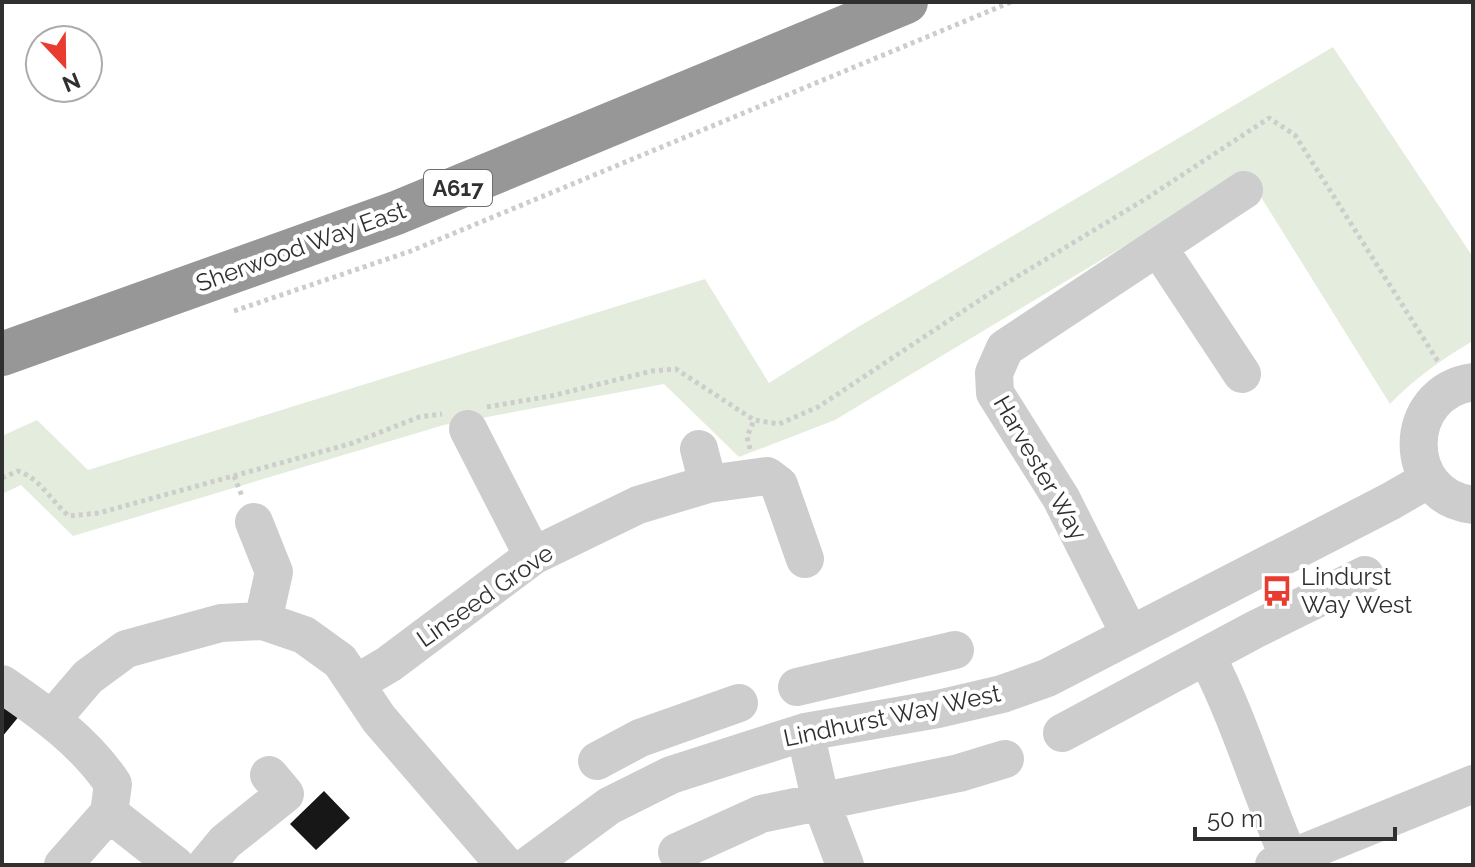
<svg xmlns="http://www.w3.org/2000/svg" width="1475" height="867" viewBox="0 0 1475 867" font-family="Raleway,sans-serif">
<rect width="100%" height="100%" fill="#fff"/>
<path fill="#e4eddd" d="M1333 47 1473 257V341C1442 359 1415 378 1390 404L1246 173 835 420 739 457 664 384 444 425 73 536 21 485 2 494V436L37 420 88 470 705 279 769 383 853 330Z"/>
<path fill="#171717" d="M2 701 20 715 2 737Z
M324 791 350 818 316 850 290 824Z"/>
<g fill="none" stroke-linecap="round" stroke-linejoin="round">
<path stroke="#cdcdcd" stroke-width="5" stroke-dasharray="4 4" stroke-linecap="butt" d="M234 311 411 251 1011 2
M487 407 551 396 652 371 676 369 754 420 779 424 818 407 995 290 1147 198 1269 118 1295 135 1439 363
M750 449 747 437 754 420
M234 476 242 496
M2 478 18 471C41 479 50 500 69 516L99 513 353 443 419 417 442 414"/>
<path stroke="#cdcdcd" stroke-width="38" d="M1158 247 1242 374
M1473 382C1401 392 1400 496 1473 505
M468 429 533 556
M699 449 708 484
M254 522 274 572 263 621
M1130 635 1061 498 995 393 994 373 1005 348 1244 190
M1207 657C1240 721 1260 791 1289 858
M357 683 389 664 533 556 638 505 708 484 767 476 779 485 805 559
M2 684C43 712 85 742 113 784L109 813
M797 687 955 650
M52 719 88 677 126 649 221 623 263 621 304 635 340 661 379 719 505 865
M805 732 821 802 845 865
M1062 733 1254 630 1365 575
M597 761 640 738 739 703
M109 813 175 865
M677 852 761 814 959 773 1005 759
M63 865 109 813
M206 865 225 842 285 794 269 775
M529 865 609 806 671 775 805 732 938 709 1002 694 1047 678 1391 501 1429 479
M1274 865 1473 784"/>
<path stroke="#979797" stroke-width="44" d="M2 354 396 213 906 2"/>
</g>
<defs>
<symbol id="bus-bare" viewBox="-9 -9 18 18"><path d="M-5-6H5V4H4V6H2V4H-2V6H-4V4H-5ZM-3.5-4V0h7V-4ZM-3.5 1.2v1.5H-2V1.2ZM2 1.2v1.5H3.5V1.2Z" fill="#e93b30" stroke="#fff" stroke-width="2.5" paint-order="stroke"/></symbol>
</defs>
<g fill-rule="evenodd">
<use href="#bus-bare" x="1255" y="569" width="44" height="44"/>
</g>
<g text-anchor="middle" stroke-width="8" stroke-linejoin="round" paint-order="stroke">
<rect fill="#fff" stroke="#6e6e6e" stroke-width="2" x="424" y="170" width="68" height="36" rx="6"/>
<g font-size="22" font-weight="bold" fill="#303030">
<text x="458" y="196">A617</text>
</g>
<g font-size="24" fill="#303030" stroke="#fff">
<text transform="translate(301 247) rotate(-20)" y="8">Sherwood Way East</text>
<text transform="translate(1040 468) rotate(60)" y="8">Harvester Way</text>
<text transform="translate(485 596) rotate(-35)" y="8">Linseed Grove</text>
<text transform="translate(892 716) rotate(-12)" y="8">Lindhurst Way West</text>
</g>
<g font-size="24" fill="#303030" stroke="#fff" text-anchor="start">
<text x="1301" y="585">Lindurst<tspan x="1301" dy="28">Way West</tspan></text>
</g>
</g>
<rect width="1475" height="867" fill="none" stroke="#303030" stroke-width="8"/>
<g transform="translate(64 64) rotate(158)"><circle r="38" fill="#ffffff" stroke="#acacac" stroke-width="2"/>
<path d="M0-6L14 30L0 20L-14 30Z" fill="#e93b30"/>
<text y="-12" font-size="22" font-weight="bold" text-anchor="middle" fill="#303030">N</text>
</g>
<path d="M1195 827v12h200v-12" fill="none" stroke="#303030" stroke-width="4"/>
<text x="1207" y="827" font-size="24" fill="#303030" stroke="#ffffff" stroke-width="6" paint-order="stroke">50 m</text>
</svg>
